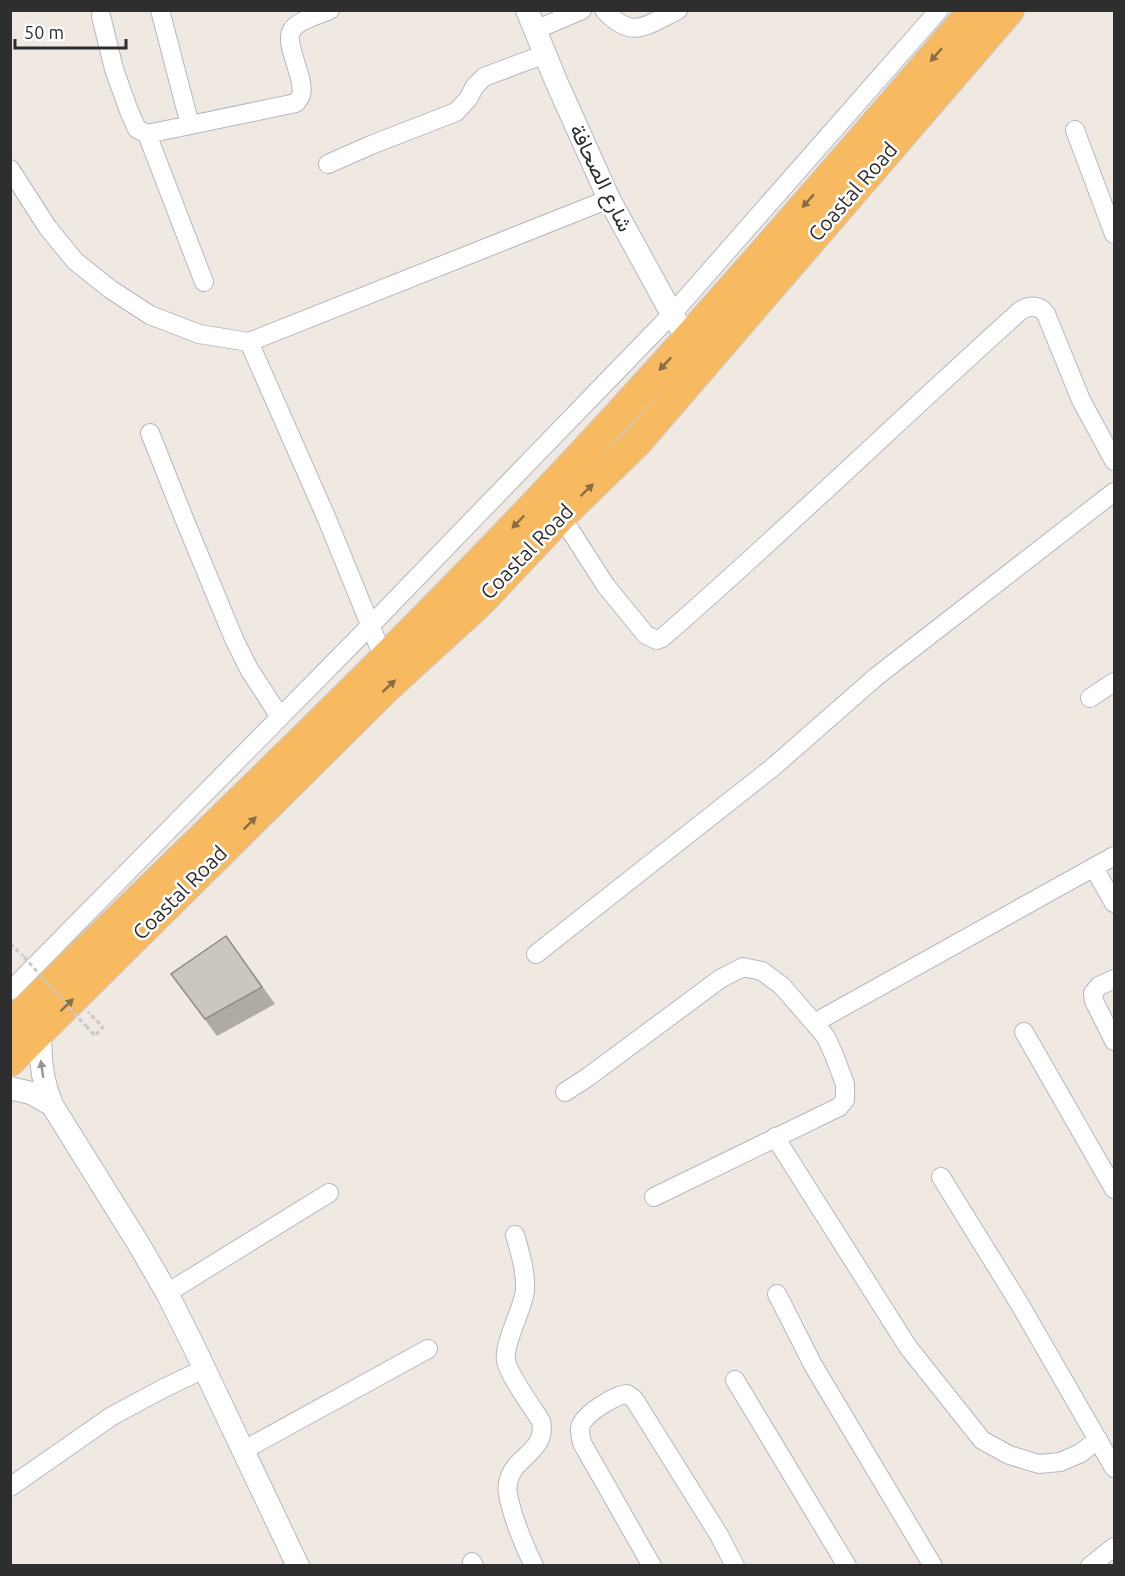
<svg xmlns="http://www.w3.org/2000/svg" width="1125" height="1576" viewBox="0 0 1125 1576" font-family="Ubuntu,Vazirmatn,sans-serif">
<rect width="100%" height="100%" fill="#efe9e1"/>
<g fill="none" stroke-linecap="round" stroke-linejoin="round">
<defs>
<path id="minor" d="M160 10 190 125
M604 10C633 41 646 25 678 10
M101 16 114 69 129 111 137 129 147 134 296 103C298 100 300 98 301 95 306 78 283 44 292 30 297 21 320 14 330 10
M535 30 582 10
M1075 130 1114 234
M147 134 204 282
M328 164 371 145 456 112 468 99 475 86 484 77 545 54
M10 169 48 228 75 261 110 289 150 315 199 334 249 342 609 199
M249 342 327 519 384 659
M150 433 183 516 234 639 249 669 280 717
M561 516 606 586 646 635 657 640 662 638C784 532 900 419 1020 311 1029 305 1039 304 1046 314L1081 400 1114 461
M1090 698 1114 682
M1094 868 1114 903
M536 954 772 768 877 676 1114 492
M1114 979 1099 986 1093 993 1094 1001 1114 1041
M10 991 370 626 672 314 939 10
M1024 1032 1114 1189
M565 1092 588 1077 720 979 743 967 762 971 782 986 814 1023 1114 856
M775 1137 908 1347 982 1440 1009 1455 1039 1464 1060 1462 1081 1453 1098 1439
M941 1177 1019 1303 1114 1468
M654 1197 839 1107 845 1100V1084L834 1055 826 1037 814 1023
M515 1235C520 1252 526 1272 525 1290 523 1310 503 1343 506 1361 509 1375 532 1407 541 1421 547 1450 518 1455 510 1476 508 1481 507 1489 508 1494 512 1516 524 1546 534 1566
M167 1293 329 1193
M777 1294 813 1365 933 1566
M735 1380 847 1566
M242 1451 428 1349
M10 1487 112 1416 164 1388 204 1369
M472 1562 474 1566
M652 1566 582 1443C581 1436 578 1429 582 1423 588 1412 615 1395 627 1394L634 1399 719 1535 735 1566
M1090 1566 1114 1547"/>
<path id="tertiary" d="M527 10 556 81 609 199 672 314 688 340
M41 1031C39 1057 42 1081 52 1105L138 1243 167 1293 195 1349 298 1566
M10 1088 31 1093 52 1105"/>
<path id="trunk" d="M10 1025C190 849 372 677 545 494 693 338 833 173 974 10
M10 1061 385 689 480 602 561 516 637 442 1009 10"/>
</defs>
<use href="#minor" stroke="#b4b7c1" stroke-width="20"/>
<use href="#tertiary" stroke="#b4b7c1" stroke-width="24"/>
<use href="#trunk" stroke="#c9c9c9" stroke-width="32"/>
<path stroke="#c9c9c9" stroke-width="3" stroke-dasharray="4.5 3" stroke-linecap="butt" d="M10 946 12 945 23 956
M86 1026 95 1036 103 1027 88 1012"/>
<use href="#minor" stroke="#fff" stroke-width="18"/>
<use href="#tertiary" stroke="#fff" stroke-width="22"/>
<use href="#trunk" stroke="#f8ba60" stroke-width="30"/>
<path stroke="#c9c9c9" stroke-width="3" stroke-dasharray="4.5 3" stroke-linecap="butt" d="M24 957 86 1026"/>
</g>
<path fill="#afaba4" d="M226 936 275 1004 217 1036 171 974Z"/>
<path fill="#cbc7bf" stroke="#8e8b86" stroke-width="1.5" d="M226 936 262 987 205 1019 171 974Z"/>
<defs><path id="oneway-solid" d="M-6-.8H1V-3.2L6.5 0L1 3.2V.8H-6Z" transform="scale(1.5)"/></defs>
<g fill="#896d44">
<use href="#oneway-solid" transform="translate(936 55) rotate(131)"/>
<use href="#oneway-solid" transform="translate(808 201) rotate(131)"/>
<use href="#oneway-solid" transform="translate(665 364) rotate(133)"/>
<use href="#oneway-solid" transform="translate(587 490) rotate(-44)"/>
<use href="#oneway-solid" transform="translate(518 522) rotate(134)"/>
<use href="#oneway-solid" transform="translate(389 686) rotate(-43)"/>
<use href="#oneway-solid" transform="translate(250 823) rotate(-45)"/>
<use href="#oneway-solid" transform="translate(67 1005) rotate(-44)"/>
</g>
<use fill="#969696" href="#oneway-solid" transform="translate(42 1069) rotate(-98)"/>
<g text-anchor="middle" stroke-width="5" stroke-linejoin="round" paint-order="stroke">
<g font-size="21" fill="#2e2e2e" stroke="#fff">
<text transform="translate(601 178) rotate(64)" y="7">شارع الصحافة</text>
<text transform="translate(853 192) rotate(-49)" y="7">Coastal Road</text>
<text transform="translate(527 552) rotate(-46)" y="7">Coastal Road</text>
<text transform="translate(180 893) rotate(-45)" y="7">Coastal Road</text>
</g>
</g>
<rect width="1125" height="1576" fill="none" stroke="#2e2e2e" stroke-width="24"/>
<path d="M15 39v9h111v-9" fill="none" stroke="#2e2e2e" stroke-width="3"/>
<text x="24" y="39" font-size="18" fill="#2e2e2e" stroke="#ffffff" stroke-width="4.5" paint-order="stroke">50 m</text>
</svg>
